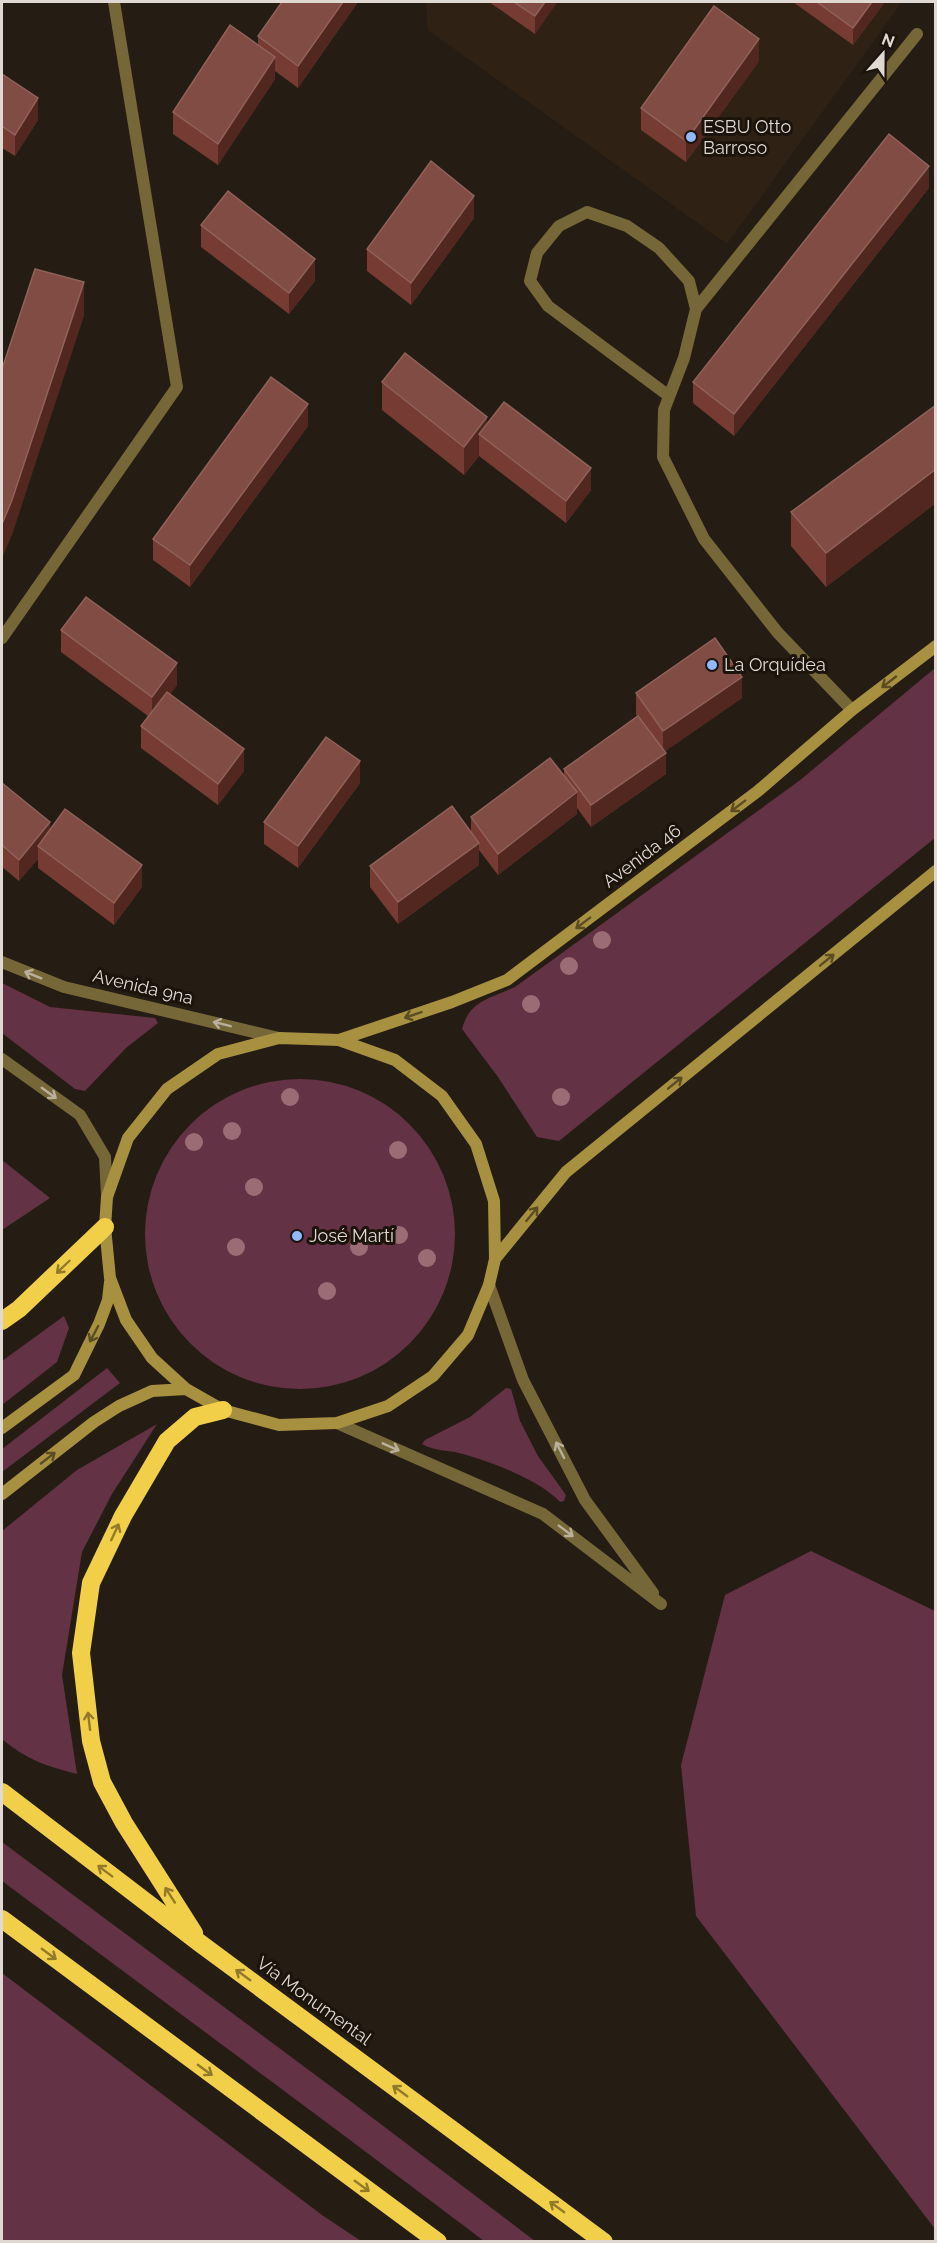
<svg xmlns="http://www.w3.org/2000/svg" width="937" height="2243" viewBox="0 0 937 2243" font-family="Raleway,sans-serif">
<rect width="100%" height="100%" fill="#251c14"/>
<path fill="#2f2114" d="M426 2H902L727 244 428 30Z"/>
<path fill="#633244" d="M935 668V838L559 1141 537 1137 498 1077 462 1029C470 1000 489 999 515 987L799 781Z
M2 983 50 1007 155 1018 158 1023 126 1048 85 1091 75 1089 2 1033Z
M145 1234a155 155 0 1 1 310 0a155 155 0 1 1-310 0Z
M2 1160 50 1198 2 1230Z
M64 1316 69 1328 57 1362 2 1405V1361Z
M107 1368 120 1383 2 1472V1449Z
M506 1388 511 1389 520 1421 538 1456 566 1495 564 1501 560 1502C539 1480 492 1462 463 1454 450 1450 433 1451 422 1444L425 1440 470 1417Z
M157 1424 112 1494 82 1552 62 1675 77 1774C46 1766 27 1760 2 1739V1531L77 1470Z
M811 1551 935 1611V2229L696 1916 681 1765 725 1595Z
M2 1842 345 2097 535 2241H484L342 2134 2 1881Z
M2 1973 322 2215 361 2241H2Z"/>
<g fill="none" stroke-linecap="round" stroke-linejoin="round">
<path stroke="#756738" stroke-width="12" d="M696 309 917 34"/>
<path stroke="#756738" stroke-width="12" d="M669 396 548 306 530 281 537 253 559 226 587 212 627 226 659 248 689 281 696 309 684 358 664 410 663 457 704 539 778 633 852 710
M2 638 177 387 114 2
M489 1285 523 1380 585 1500 653 1593
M337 1423 543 1514 661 1604"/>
<path stroke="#756738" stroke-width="12" d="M2 962 64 987 279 1038
M2 1059 80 1115 105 1157 107 1196"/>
<path stroke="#a79141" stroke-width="12" d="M339 1040 452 1002 507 980 758 791 852 710 936 646
M495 1259 494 1201 476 1144 442 1096 395 1060 339 1040 279 1038 218 1054 167 1089 128 1138 107 1197 105 1227 110 1278 126 1320 152 1358 186 1389 223 1410 279 1425 337 1423 388 1406 433 1376 468 1335 489 1285 495 1259 566 1172 936 871
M2 1428 74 1375 99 1324 108 1300 110 1282
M2 1494 94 1422 119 1406 152 1391 186 1389"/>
<path stroke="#f2cf49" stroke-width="18" d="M2 1321 19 1309 105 1227
M2 1792 201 1944 604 2242
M2 1919 438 2242
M194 1933 124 1823 102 1782 91 1741 81 1653 91 1583 123 1516 167 1441 195 1417 223 1410"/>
</g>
<g fill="#9b6c76">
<circle cx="602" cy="940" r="9"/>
<circle cx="569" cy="966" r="9"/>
<circle cx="531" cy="1004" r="9"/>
<circle cx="290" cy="1097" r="9"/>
<circle cx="561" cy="1097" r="9"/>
<circle cx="232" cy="1131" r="9"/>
<circle cx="194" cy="1142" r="9"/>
<circle cx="398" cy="1150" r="9"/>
<circle cx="254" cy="1187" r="9"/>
<circle cx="399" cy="1235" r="9"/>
<circle cx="236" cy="1247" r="9"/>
<circle cx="359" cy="1247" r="9"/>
<circle cx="427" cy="1258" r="9"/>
<circle cx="327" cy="1291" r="9"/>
</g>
<path fill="#763b32" d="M358 2 298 88 275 71V79L218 165 173 134V112L258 45V36Z
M489 2H557L535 34Z
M793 2H885L853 45Z
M759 61 686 162 641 130V108Z
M2 74 38 120 15 156 2 148Z
M929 188 734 436 693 403V382Z
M474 218 411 305 367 271V249Z
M201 225 315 281 289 314 201 247Z
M382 382 487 423 591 490 566 523 479 456 464 475 382 410Z
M936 405V503L826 587 791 546V512Z
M308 426 190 587 153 560V539Z
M61 630 177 685 170 694 244 771 218 805 141 748V726L148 716 61 652Z
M636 693 742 698 665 751 666 774 591 827 577 808V814L498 875 479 850V865L398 924 370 887V866L471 832V817L564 776V769L637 716 636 715Z
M2 783 50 830 142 887 114 925 38 868V859L19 881 2 867Z
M360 783 298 868 264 844V822Z"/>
<path fill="#51271f" d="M343 2H358L298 88V66Z
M545 2H557L535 34V16Z
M872 2H885L853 45V28Z
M759 39V61L686 162V141Z
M275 57V79L218 165V144Z
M38 98V120L15 156V135Z
M929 166V188L734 436V414Z
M474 196V218L411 305V283Z
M315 259V281L289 314V293Z
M84 282V316L12 535 2 558V524Z
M308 404V426L190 587V565Z
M487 417V440L479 434V456L464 475V447Z
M591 468V490L566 523V501Z
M936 469V503L826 587V553Z
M177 663V685L152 719V697Z
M742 677V698L663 753V731Z
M244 749V771L218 805V784Z
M666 753V774L591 827V805Z
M360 761V783L298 868V846Z
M577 792V814L498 875V854Z
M50 822V843L38 846V859L19 881V860Z
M479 843V865L398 924V902Z
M142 865V887L114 925V903Z"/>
<path fill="#814c43" stroke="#90625a" stroke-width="1.5" d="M282 2H343L298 66 258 36Z
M514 2H545L535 16Z
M817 2H872L853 28Z
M714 6 759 39 686 141 641 108Z
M230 25 275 57 218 144 173 112Z
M2 74 38 98 15 135 2 126Z
M889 134 929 166 734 414 693 382Z
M431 161 474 196 411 283 367 249Z
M228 191 315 259 289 293 201 225Z
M35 269 84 282 12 500 2 524V369Z
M405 353 487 417 464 447 382 382Z
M271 377 308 404 190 565 153 539Z
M504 402 591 468 566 501 479 434Z
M936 405V469L826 553 791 512Z
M86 597 177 663 152 697 61 630Z
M715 638 742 677 663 731 636 693Z
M167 692 244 749 218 784 141 726Z
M638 716 666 753 591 805 564 769Z
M326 737 360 761 298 846 264 822Z
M550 758 577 792 498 854 471 817Z
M2 783 50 822 19 860 2 845Z
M452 806 479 843 398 902 370 866Z
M65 809 142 865 114 903 38 846Z"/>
<defs><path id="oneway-shaft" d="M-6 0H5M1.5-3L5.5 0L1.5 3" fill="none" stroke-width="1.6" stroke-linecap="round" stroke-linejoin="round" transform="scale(1.5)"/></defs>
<g stroke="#5b4c23">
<use href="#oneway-shaft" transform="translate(889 682) rotate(142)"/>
<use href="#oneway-shaft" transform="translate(738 806) rotate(143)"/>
<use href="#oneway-shaft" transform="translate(583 923) rotate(143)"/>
<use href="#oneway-shaft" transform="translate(827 960) rotate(-39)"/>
<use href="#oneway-shaft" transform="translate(413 1015) rotate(161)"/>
<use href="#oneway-shaft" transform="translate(675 1083) rotate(-39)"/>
<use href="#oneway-shaft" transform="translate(532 1214) rotate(-51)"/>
<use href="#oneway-shaft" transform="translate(94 1334) rotate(118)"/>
<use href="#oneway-shaft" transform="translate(48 1458) rotate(-38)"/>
</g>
<g stroke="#bab09d">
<use href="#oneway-shaft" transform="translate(33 975) rotate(-158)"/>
<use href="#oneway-shaft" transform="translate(222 1024) rotate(-166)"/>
<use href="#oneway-shaft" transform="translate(49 1093) rotate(36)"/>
<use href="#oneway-shaft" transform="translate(391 1447) rotate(24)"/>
<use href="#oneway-shaft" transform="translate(560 1450) rotate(-117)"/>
<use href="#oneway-shaft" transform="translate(566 1531) rotate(37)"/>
</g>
<g stroke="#927a2d">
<use href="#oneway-shaft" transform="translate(63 1267) rotate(136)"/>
<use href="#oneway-shaft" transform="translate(115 1532) rotate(-65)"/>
<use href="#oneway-shaft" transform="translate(89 1721) rotate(-97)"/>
<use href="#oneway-shaft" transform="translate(105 1871) rotate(-143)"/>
<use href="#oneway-shaft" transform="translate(170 1895) rotate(-123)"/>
<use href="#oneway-shaft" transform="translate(49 1954) rotate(36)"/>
<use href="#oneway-shaft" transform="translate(243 1975) rotate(-144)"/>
<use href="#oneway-shaft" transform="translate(205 2070) rotate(36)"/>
<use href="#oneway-shaft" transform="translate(400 2091) rotate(-144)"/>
<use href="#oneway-shaft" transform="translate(362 2186) rotate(36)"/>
<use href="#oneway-shaft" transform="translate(557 2207) rotate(-144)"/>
</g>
<g fill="#91b8fd" stroke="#1c130b" stroke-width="2">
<circle cx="691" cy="137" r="6"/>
<circle cx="712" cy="665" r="6"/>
<circle cx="297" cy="1236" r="6"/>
</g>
<g text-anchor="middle" stroke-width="6" stroke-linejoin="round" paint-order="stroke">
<g font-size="18" fill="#dfd8d3" stroke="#1c130b" text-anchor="start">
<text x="703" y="133">ESBU Otto<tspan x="703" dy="21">Barroso</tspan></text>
<text x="724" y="671">La Orquídea</text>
<text x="309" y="1242">José Martí</text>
</g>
<g font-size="18" fill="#dfd8d3" stroke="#1c130b">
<text transform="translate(642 856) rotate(-37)" y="6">Avenida 46</text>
<text transform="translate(143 987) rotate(13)" y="6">Avenida 9na</text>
<text transform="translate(314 2001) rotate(36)" y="6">Vía Monumental</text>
</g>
</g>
<rect width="937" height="2243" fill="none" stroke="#dfd8d3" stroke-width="6"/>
<g transform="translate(883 54) rotate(21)" stroke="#1c130b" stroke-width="4.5" paint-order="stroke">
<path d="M0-4.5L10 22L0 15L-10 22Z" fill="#dfd8d3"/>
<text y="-9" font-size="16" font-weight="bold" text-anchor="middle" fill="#dfd8d3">N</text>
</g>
</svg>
